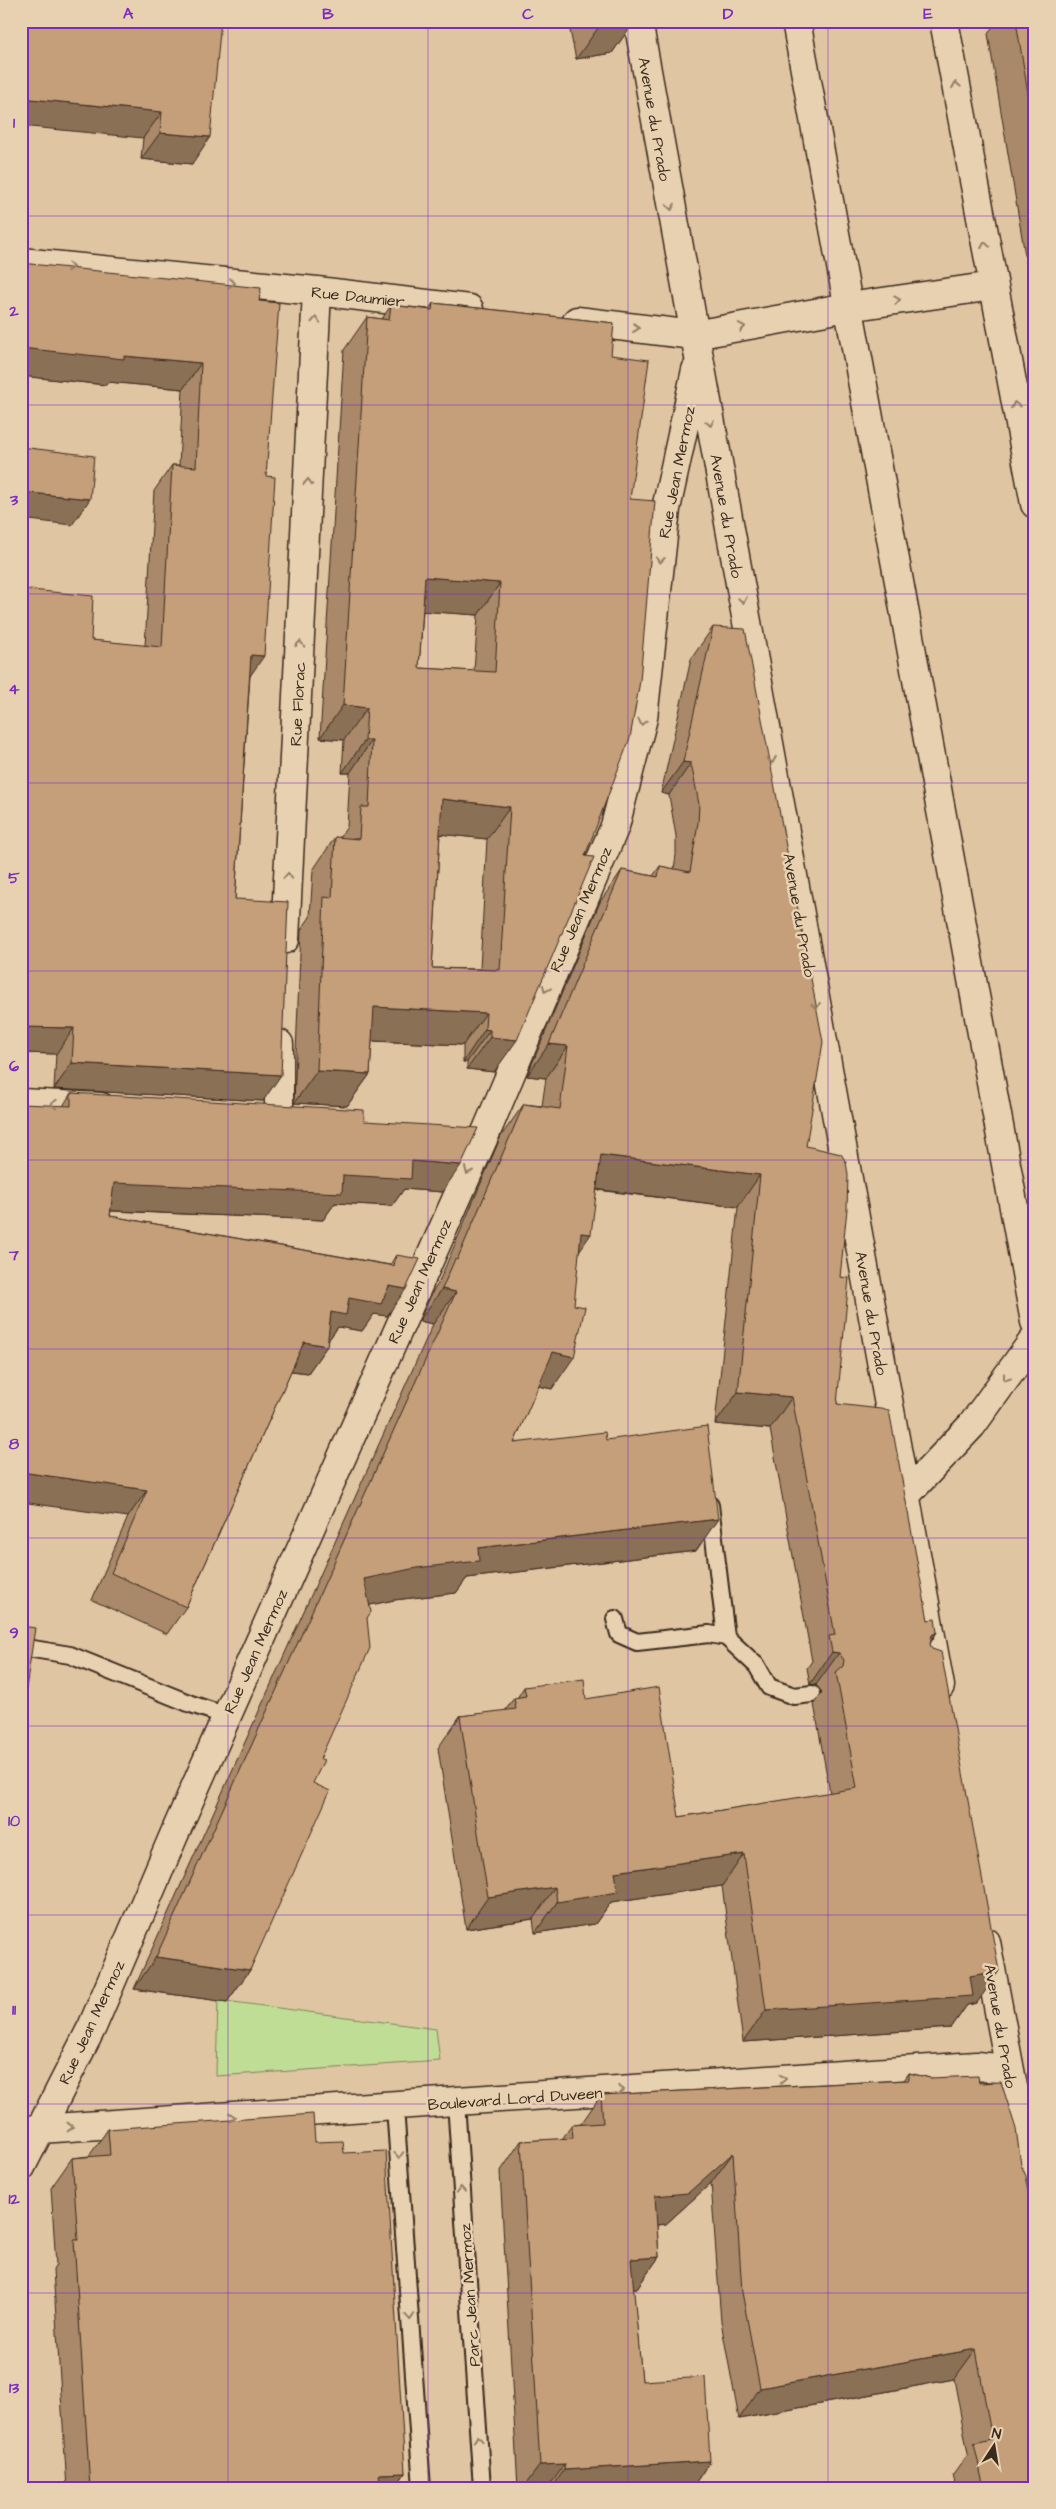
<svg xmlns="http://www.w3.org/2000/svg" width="1056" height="2509" viewBox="0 0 1056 2509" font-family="'Architects Daughter',sans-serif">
<rect width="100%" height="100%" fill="#e0c5a2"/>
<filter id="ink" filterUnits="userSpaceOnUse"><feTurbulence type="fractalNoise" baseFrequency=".02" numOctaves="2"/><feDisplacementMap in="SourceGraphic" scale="10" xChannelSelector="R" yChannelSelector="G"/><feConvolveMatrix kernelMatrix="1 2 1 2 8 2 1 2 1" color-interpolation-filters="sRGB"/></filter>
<g filter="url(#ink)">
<path fill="#c0dd95" stroke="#7e845a" d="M218 2000 436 2029 440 2061 216 2076Z"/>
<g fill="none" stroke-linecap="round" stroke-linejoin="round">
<defs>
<path id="lane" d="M710 1505 726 1637
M615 1619 619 1634 637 1642 709 1634 726 1637 757 1666 769 1687 794 1696 812 1694
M21 1647 70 1655 191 1704 227 1716
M456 2102 482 2488
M395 2107 422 2488"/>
<path id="street" d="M638 21 940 1686
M944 21 1035 504
M21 262 317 291 469 309
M577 321 694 335 848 307 993 286
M285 939 317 291
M21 1103 101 1107
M279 1117V1044
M906 1495 972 1425 1035 1338
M986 1942 1035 2204
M25 2130 976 2066 1009 2069
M21 2167 92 2027 174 1835 487 1130 615 826 643 718 666 509 696 370"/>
<path id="secondary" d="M796 21 1035 1322"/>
</defs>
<use href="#lane" stroke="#3b2a1e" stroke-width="20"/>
<use href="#street" stroke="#3b2a1e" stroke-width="31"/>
<use href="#secondary" stroke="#3b2a1e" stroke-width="31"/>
<use href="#lane" stroke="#e7d1b0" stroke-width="16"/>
<use href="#street" stroke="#e7d1b0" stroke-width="28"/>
<use href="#secondary" stroke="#e7d1b0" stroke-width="28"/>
</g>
<path fill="#a98969" stroke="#3b2a1e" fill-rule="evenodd" d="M221 21 192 164 141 159 143 138Z
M568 21H634L612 53 576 59Z
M996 21H1035V315L988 34Z
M21 263 259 301 250 676 235 899 263 1101 54 1089 56 1054 21 1053V589L91 640 145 646 154 491 172 465H179L183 389 108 382 106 385 21 376Z
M433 303 614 323 494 1072 467 1069V1062H463V1045L372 1041 370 1074 347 1106 294 1103 301 930 310 917 313 870 335 837 339 838 347 827 350 773H342L344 740 320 738 344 350 367 317 382 319 391 305 429 309ZM423 611 478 615 474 671 419 668ZM440 834 487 839 480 969 432 968Z
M713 627 806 1146 840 1277 837 1404 928 1620 937 1632 930 1644 977 2003 967 2005 951 2028 743 2042 722 1886 611 1902 595 1924 535 1933 533 1919 466 1929 438 1748 460 1716 505 1711 514 1698H517L524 1687 586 1699 679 1817 830 1793 814 1704 822 1692 816 1685 810 1684 807 1668 812 1661 770 1429 715 1424 738 1207 597 1190 579 1251 552 1389 538 1386 514 1443 606 1440 696 1551 467 1578 456 1593 394 1600 370 1605 367 1618 250 1970 227 2002 134 1989 433 1324 419 1321 433 1291 438 1284 501 1136 524 1104 542 1106 546 1078 527 1076 600 902 622 870 653 876 660 866 674 869 676 855V836L669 795 661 793 691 659Z
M71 1093 364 1121 442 1192 404 1189 392 1206 335 1203 323 1220 111 1211 110 1216 390 1265 396 1255 387 1316 374 1314 362 1331 338 1327 327 1342V1346L308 1373 291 1371 186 1607 167 1634 92 1600 128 1517 63 1106Z
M909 2073 930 2078 979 2083 1035 2488H956L953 2475 968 2454 954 2379 739 2419 721 2322 711 2183 666 2224 657 2225 659 2257 637 2288H633L642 2381 710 2461 692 2488H518L500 2172 521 2141 562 2139 572 2125 581 2124 601 2095 904 2080Z
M108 2129 315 2142 344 2153 405 2473 395 2488H67L53 2270 56 2265 51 2188 72 2158 89 2156Z"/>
<path fill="#8a6f55" stroke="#3b2a1e" d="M634 22 612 53 576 59 598 28Z
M21 98 162 112 143 138 21 126Z
M160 133 210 137 192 164 141 159Z
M21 348 124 356 201 363 183 389 108 382 106 385 21 376Z
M21 492 90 499 72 525 21 519Z
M425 577 500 583 478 615 403 610Z
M251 655 264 656 246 682Z
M343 705 367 708 344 740 320 738Z
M365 740H372L350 773H342Z
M683 762 691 763 669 795 661 793Z
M442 799 510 807 487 839 419 832Z
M374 1007 486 1013 463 1045 352 1040Z
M21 1027 74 1028 56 1054 21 1053Z
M485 1029 490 1030 467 1062H463Z
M490 1037 517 1040 494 1072 467 1069Z
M549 1044 568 1046 546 1078 527 1076Z
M72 1063 281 1075 263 1101 54 1089Z
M317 1071 370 1074 347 1106 294 1103Z
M601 1155 760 1175 738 1207 578 1187Z
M412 1161 461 1165 442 1192 404 1189 392 1206 335 1203 323 1220 95 1210 114 1183 343 1175Z
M581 1233 591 1234 569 1266Z
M389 1286 406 1289 387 1316 374 1314 362 1331 338 1327 327 1342 331 1312 349 1298Z
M442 1289 456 1292 433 1324 419 1321Z
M304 1342 327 1346 308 1373 285 1370Z
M553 1352 574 1357 552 1389 531 1384Z
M738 1392 792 1397 770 1429 715 1424Z
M21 1472 147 1490 128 1517 21 1502Z
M718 1519 696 1551 467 1578 456 1593 394 1600 342 1611 364 1579 478 1548Z
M937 1632 915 1664 932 1635Z
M832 1652 839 1653 816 1685 810 1684Z
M744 1854 722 1886 611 1902 595 1924 535 1933 557 1902 615 1872Z
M555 1887 533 1919 466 1929 488 1897Z
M156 1957 250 1970 227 2002 134 1989Z
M999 1971 977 2003 967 2005 951 2028 743 2042 766 2010Z
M733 2153 711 2183 666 2224 634 2227 655 2196Z
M659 2257 637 2288 609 2289 631 2259Z
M976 2349 954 2379 739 2419 760 2388Z
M710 2461 692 2488H552L564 2470Z
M565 2464 548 2488H523L540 2465Z
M405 2473 395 2488H257L379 2474Z"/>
<path fill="#c59f7a" stroke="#3b2a1e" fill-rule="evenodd" d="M21 21H221L210 137 160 133 162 112 21 98Z
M596 21H634V22L598 28Z
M1016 21H1035V135Z
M21 263 261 288 259 301 279 303 266 476 275 477 264 656 251 655 235 899 288 902 281 1075 72 1063 74 1028 21 1027V589L93 596 91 640 162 647 172 465 196 467 201 363 124 356V359L21 348Z
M433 303 614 323 611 355 649 360 630 499 655 501 640 681 630 738 585 856 594 857 517 1040 490 1037V1030L485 1029 486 1013 374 1007 370 1074 317 1071 324 897 332 898 335 837 359 839 361 807H369L372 740H365L367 708 343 705 367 317 389 320 391 305 432 310ZM425 577 500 583 495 672 419 668ZM442 799 510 807 500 970 432 968Z
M21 447 94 456 90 499 21 492Z
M713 627 745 629 823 1042 806 1146 841 1154 846 1162 848 1175 847 1209 840 1277 849 1278 837 1404 889 1410 928 1620 935 1619 937 1632 932 1635 930 1644 932 1649 941 1652 999 1971 970 1976 973 1996 766 2010 744 1854 615 1872 618 1892 557 1902 555 1887 488 1897 460 1716 516 1709 514 1698 526 1696 524 1687 584 1679 586 1699 659 1687 679 1817 857 1788 836 1672 843 1666 844 1660 839 1653 832 1652 829 1636 835 1635 792 1397 738 1392 760 1175 601 1155 591 1234 581 1233 574 1305 585 1307 574 1357 553 1352 514 1443 605 1432 606 1440 707 1426 718 1519 478 1548 479 1561 416 1568 364 1579 371 1612 367 1618 370 1648 320 1759 324 1760 313 1783 330 1791 250 1970 156 1957 456 1292 442 1289 455 1259 457 1260 524 1104 560 1109 568 1046 549 1044 622 870 658 877 660 866 690 872 698 823 699 804 691 763 683 762Z
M71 1093 364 1110V1121L478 1128 461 1165 412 1161 411 1179 343 1175 342 1193 114 1183 110 1216 394 1266 396 1255 420 1259 406 1289 389 1286 381 1304 349 1298 346 1315 331 1312 327 1346 304 1342 186 1607 111 1573 147 1490 21 1472V1104L71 1106Z
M21 1626 35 1628 21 1722Z
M909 2073 930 2078 978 2076 979 2083 1001 2082 1016 2129 1021 2165 1026 2176 1035 2222V2488H984L974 2444 992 2440 976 2349 760 2388 742 2292 733 2153 688 2193 655 2196 659 2257 631 2259 642 2381 705 2377 710 2461 564 2470 565 2464 540 2465 521 2141 573 2138 572 2125 603 2123 601 2095 909 2080Z
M313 2114 315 2142 343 2141 344 2153 386 2151 405 2473 379 2474 380 2481 257 2488H90L74 2240H78L72 2158 110 2155 108 2129Z"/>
<defs><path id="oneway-chevron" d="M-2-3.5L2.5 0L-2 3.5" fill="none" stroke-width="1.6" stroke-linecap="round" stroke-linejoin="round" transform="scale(1.25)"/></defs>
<g stroke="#917e67">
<use href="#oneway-chevron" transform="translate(956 85) rotate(-100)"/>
<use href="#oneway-chevron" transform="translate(671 207) rotate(80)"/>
<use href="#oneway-chevron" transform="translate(985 245) rotate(-100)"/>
<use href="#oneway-chevron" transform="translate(70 267) rotate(6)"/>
<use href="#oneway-chevron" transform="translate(232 283) rotate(6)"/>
<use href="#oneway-chevron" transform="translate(897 300) rotate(-8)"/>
<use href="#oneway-chevron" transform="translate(316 320) rotate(-87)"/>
<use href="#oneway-chevron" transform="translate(742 327) rotate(-10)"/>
<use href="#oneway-chevron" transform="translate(636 328) rotate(7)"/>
<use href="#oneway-chevron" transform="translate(1015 405) rotate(-101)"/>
<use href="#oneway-chevron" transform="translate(710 423) rotate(80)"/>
<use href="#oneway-chevron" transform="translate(308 482) rotate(-87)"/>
<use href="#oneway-chevron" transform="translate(660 560) rotate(96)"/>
<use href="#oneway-chevron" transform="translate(743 600) rotate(80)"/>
<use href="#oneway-chevron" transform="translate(300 644) rotate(-87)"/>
<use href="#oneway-chevron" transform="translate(642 722) rotate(102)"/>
<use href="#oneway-chevron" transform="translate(772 760) rotate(80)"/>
<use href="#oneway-chevron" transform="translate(288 876) rotate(-87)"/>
<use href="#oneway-chevron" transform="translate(546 989) rotate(113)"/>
<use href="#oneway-chevron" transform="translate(816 1006) rotate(80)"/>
<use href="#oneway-chevron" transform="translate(54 1104) rotate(-177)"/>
<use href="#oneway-chevron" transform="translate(468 1171) rotate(114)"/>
<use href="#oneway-chevron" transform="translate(1006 1378) rotate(126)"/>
<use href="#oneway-chevron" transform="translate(783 2079) rotate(-4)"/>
<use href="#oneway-chevron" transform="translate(621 2090) rotate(-4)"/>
<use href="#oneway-chevron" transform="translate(232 2117) rotate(-4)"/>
<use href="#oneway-chevron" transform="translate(70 2127) rotate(-1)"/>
<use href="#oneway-chevron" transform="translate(399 2155) rotate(86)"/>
<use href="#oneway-chevron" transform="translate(461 2190) rotate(-94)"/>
<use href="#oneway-chevron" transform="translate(410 2317) rotate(86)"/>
<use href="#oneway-chevron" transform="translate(478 2439) rotate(-94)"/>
</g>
</g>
<path fill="none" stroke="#7b2cbf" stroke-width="1" stroke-opacity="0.55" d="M228 21V2488M428 21V2488M628 21V2488M828 21V2488M21 216H1035M21 405H1035M21 594H1035M21 783H1035M21 971H1035M21 1160H1035M21 1349H1035M21 1538H1035M21 1726H1035M21 1915H1035M21 2104H1035M21 2293H1035"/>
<g text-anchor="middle" stroke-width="5" stroke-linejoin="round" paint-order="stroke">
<g font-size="16" fill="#3b2a1e" stroke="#e7d1b0">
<text transform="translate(655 119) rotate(80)" y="6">Avenue du Prado</text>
<text transform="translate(358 296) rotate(6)" y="6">Rue Daumier</text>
<text transform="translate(676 472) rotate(-79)" y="6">Rue Jean Mermoz</text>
<text transform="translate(727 516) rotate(80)" y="6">Avenue du Prado</text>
<text transform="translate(297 704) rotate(-87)" y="6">Rue Florac</text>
<text transform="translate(580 909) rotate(-67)" y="6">Rue Jean Mermoz</text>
<text transform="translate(800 915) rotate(80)" y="6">Avenue du Prado</text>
<text transform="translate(419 1281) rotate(-66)" y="6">Rue Jean Mermoz</text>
<text transform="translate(872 1313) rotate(80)" y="6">Avenue du Prado</text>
<text transform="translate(255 1651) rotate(-66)" y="6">Rue Jean Mermoz</text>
<text transform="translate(91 2022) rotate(-65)" y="6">Rue Jean Mermoz</text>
<text transform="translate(1001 2026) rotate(80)" y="6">Avenue du Prado</text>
<text transform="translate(515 2098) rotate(-4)" y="6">Boulevard Lord Duveen</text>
<text transform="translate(469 2295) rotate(-94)" y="6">Parc Jean Mermoz</text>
</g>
</g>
<rect width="1056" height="2509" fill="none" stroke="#e7d1b0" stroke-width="55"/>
<g transform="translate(994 2446) rotate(12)" stroke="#e7d1b0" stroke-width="4" paint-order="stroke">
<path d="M0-4L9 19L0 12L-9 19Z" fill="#3b2a1e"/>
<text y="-8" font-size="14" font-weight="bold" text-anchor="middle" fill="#3b2a1e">N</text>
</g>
<rect x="28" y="28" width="1000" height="2454" fill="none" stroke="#7b2cbf" stroke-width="2"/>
<g font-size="16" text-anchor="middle" font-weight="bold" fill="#7b2cbf">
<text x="128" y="19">A</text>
<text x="328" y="19">B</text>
<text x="528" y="19">C</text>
<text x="728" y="19">D</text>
<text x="928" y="19">E</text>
<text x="14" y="128">1</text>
<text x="14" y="316">2</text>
<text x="14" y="505">3</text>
<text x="14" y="694">4</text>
<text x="14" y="883">5</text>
<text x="14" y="1071">6</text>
<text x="14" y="1260">7</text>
<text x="14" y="1449">8</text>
<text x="14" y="1638">9</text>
<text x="14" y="1826">10</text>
<text x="14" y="2015">11</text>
<text x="14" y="2204">12</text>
<text x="14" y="2393">13</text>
</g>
</svg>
